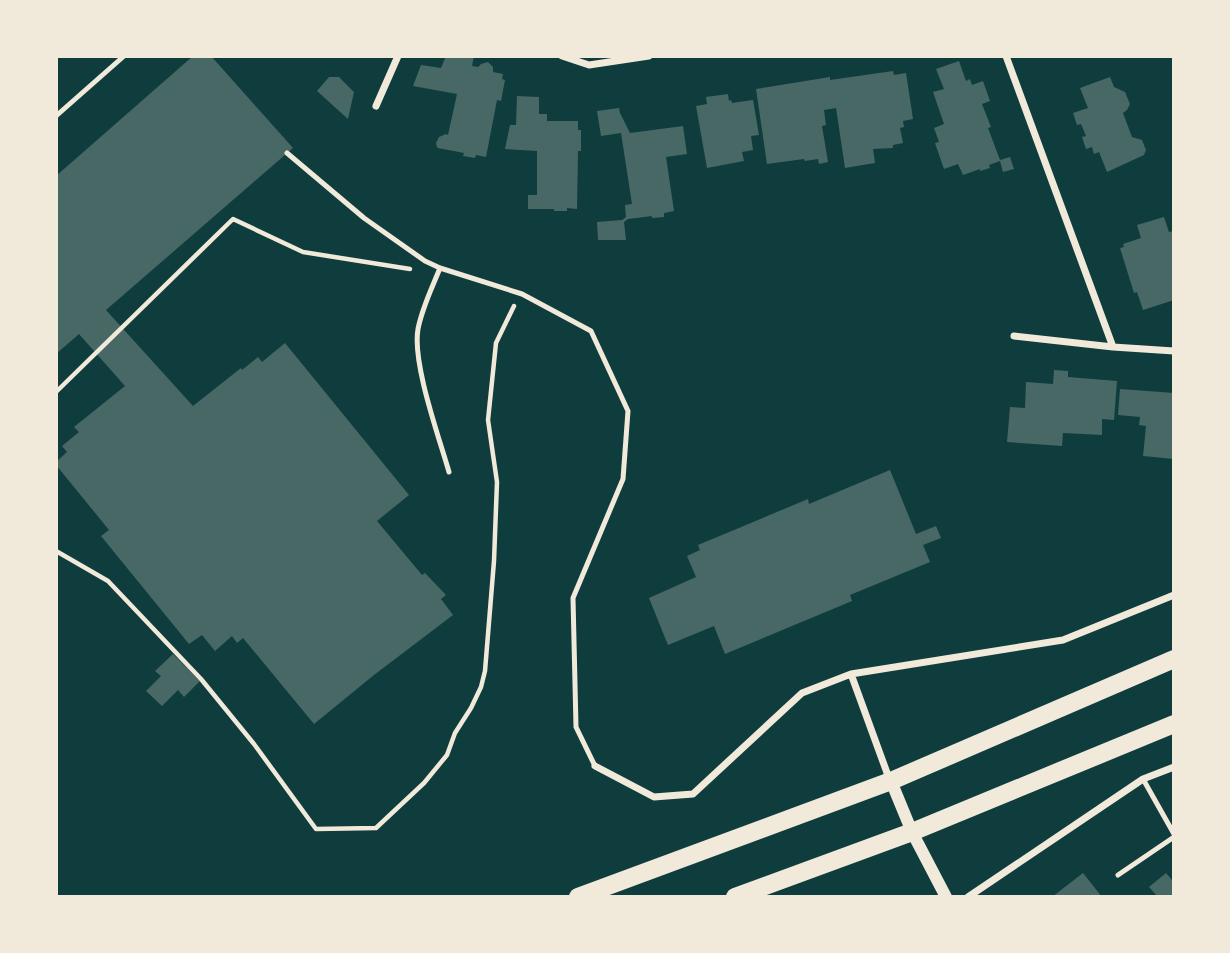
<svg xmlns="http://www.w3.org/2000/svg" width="1230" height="953" viewBox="0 0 1230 953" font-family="Overpass,sans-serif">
<rect width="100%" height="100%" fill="#0f3d3e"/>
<path fill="#486865" d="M193 56H211L293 148 106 310 193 406 241 368 242 370 258 357 262 362 285 343 409 495 377 521 422 575 425 573 446 595 441 599 453 615 374 675 314 724 243 638 237 643 232 636 215 651 202 635 189 644 101 536 109 530 56 465V462L67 452 62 446 79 432 74 427 125 386 79 334 56 354V176Z
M446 56H474L472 66 478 67 481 64 488 62 493 67V72L503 74 502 79 505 80 501 101 497 100 486 157 476 155 475 158 463 156 464 153 438 148 437 147 436 143 439 137 446 134 448 135 457 94 413 86 421 65 441 68Z
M959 61 966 81 970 79 972 85 983 81 990 101 982 104 991 127 988 128 1000 160 1010 157 1014 169 1003 172 1000 161 989 165 990 168 980 171V169L963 175 958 164 944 169 935 143 939 142 934 128 944 124 933 92 944 89 936 69Z
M893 71 894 75 906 73 913 119 903 121 904 127 900 128 903 143 893 145V148L873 149 875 163 845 168 836 108 824 110 826 125 822 126 828 162 819 164 818 159 805 161 804 159 767 164 756 89 830 77V80Z
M329 77H339L354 92 348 119 317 91Z
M1110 77 1114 87 1125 92 1130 104 1127 110 1123 113 1132 137 1142 140 1146 150 1144 155 1107 172 1099 152 1094 154 1092 147 1086 149 1082 137 1086 136 1081 124 1077 125 1073 113 1088 108 1080 88Z
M728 94 729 101 731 100 732 103 753 100 759 135 751 136 753 150 742 152 744 161 707 168 696 106 707 104 706 97Z
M517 96 539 97V114H547V121H578V130H581V151H578L577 209 567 208V211H554V209H528V195H537V151L505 149 510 125H516Z
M619 108 620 113 630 133 683 126 687 154 666 157 674 211 664 213V217L652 218V216L628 219 624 222 626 240H598L597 222 622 220 626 217 625 205 632 204 621 133 601 136 597 111Z
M1164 217 1169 232 1174 231V300L1143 310 1137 292 1134 293 1120 248 1124 247 1123 244 1141 238 1137 225Z
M1054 370 1068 371V377L1117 381 1114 420 1102 419V435L1063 433 1062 446 1007 442 1010 407 1025 408 1026 382 1053 384Z
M1120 389 1174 393V459L1143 456 1146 426 1139 425 1140 417 1118 415Z
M890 470 916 534 936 526 941 538 923 545 930 562 850 595 852 601 725 654 714 626 668 645 649 598 696 577 687 556 700 550 698 545 808 499 809 504Z
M173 654 200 681 184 697 178 690 162 706 146 691 161 676 155 671Z
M1083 873 1102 897H1052Z
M1166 873 1172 880 1174 878V897H1158L1149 887Z"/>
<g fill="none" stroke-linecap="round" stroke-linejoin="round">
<path stroke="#f1e9da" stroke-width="4.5" d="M56 392 233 219 303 252 410 269
M56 551 108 581 201 679 254 744 316 829 376 828 424 783 447 755 455 733 471 708 481 687 485 671 494 561 497 482 488 420 496 343 514 306"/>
<path stroke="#f1e9da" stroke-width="5" d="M56 116 124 56
M287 153 364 218 425 261 440 268 522 294 591 331 628 411 623 479 573 598 576 727 595 766
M440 268C432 288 422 308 418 329 412 363 439 437 449 472
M1143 779 1174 834
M1118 875 1174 837"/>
<path stroke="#f1e9da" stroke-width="7" d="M562 56 589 65 649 56
M1006 56 1113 347
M376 106 398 56
M1014 336 1113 347 1174 351
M851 674 890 781
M595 766 654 797 693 794 802 693 851 674 1063 640 1174 595
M968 897 1143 779 1174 767"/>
<path stroke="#f1e9da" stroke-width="12" d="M891 781 912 832 946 897"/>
<path stroke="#f1e9da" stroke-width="18" d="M578 897 891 781 1174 659
M735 897 912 832 1174 724"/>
</g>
<rect width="1230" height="953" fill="none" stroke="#f1e9da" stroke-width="116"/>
</svg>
